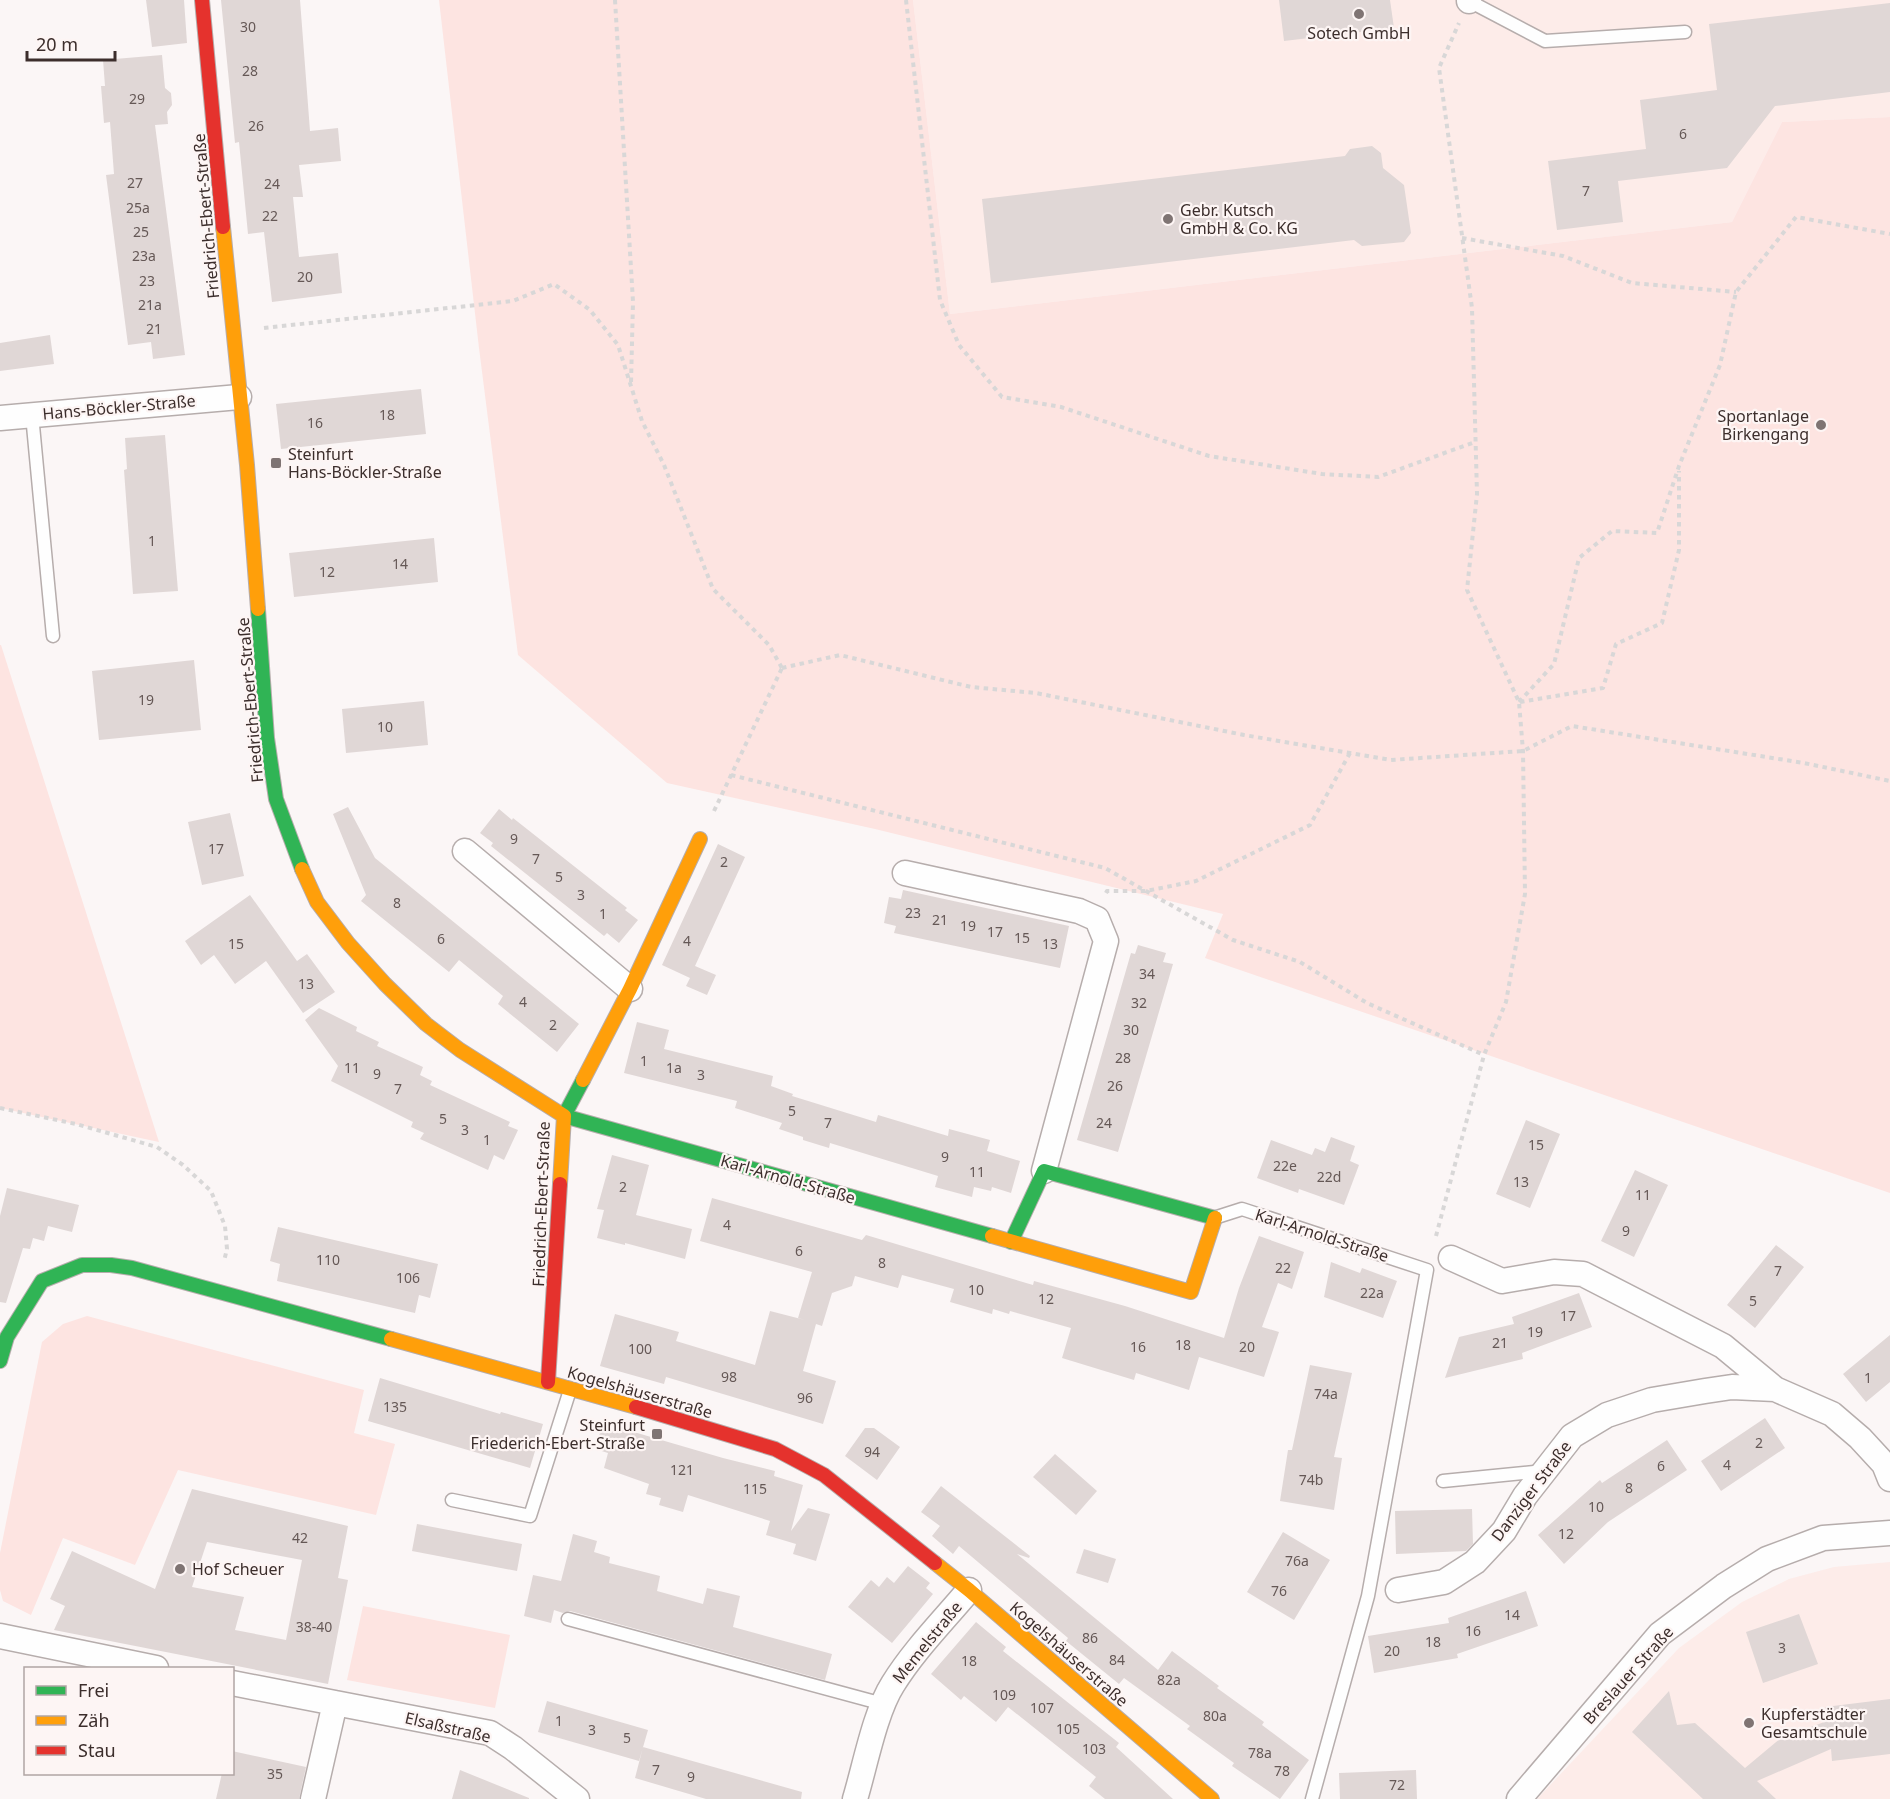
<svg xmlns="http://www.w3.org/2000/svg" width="1890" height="1799" viewBox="0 0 1890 1799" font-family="'Noto Sans',sans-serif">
<rect width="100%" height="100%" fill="#fbf6f6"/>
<path fill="#fdece9" d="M913 0H1890V117L1782 122 1732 222 950 314Z
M1890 1562V1799H1537L1679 1648 1742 1602 1789 1579 1834 1567Z"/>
<path fill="#fde4e1" d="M439 0H913L950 314 1732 222 1782 122 1890 117V1193L1205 958 1223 914 875 829 667 783 518 655 479 348Z
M0 645H1L159 1142 0 1108Z
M87 1316 364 1390 354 1433 395 1444 376 1515 178 1470 135 1565 63 1538 31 1615 3 1601 0 1590V1553L42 1342 63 1324Z
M363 1606 510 1635 495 1708 347 1680Z"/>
<path fill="#e0d7d6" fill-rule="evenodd" d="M146 0H184L187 43 152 47Z
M221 0H300L310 131 338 128 341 161 299 165 303 197H293L299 257 338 253 342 293 272 302 264 232 248 234 239 142 235 143Z
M1279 0H1390L1394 28 1284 41Z
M1890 3V92L1775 106 1727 168 1618 181 1623 222 1557 230 1548 161 1646 149 1640 100 1717 90 1709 24Z
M162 55 165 88 171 93 172 105 167 112 168 124 155 125 185 355 153 359 151 342 128 345 106 175 114 174 110 122 104 123 101 86H105L103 60Z
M1372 146 1381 153 1383 168 1404 185 1411 233 1404 242 1362 246 1354 240 991 283 982 199 1345 156 1350 149Z
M50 335 54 364 0 371V343Z
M421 389 426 434 281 449 276 404Z
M165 435 178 591 133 594 124 470 127 469 125 438Z
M434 538 438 582 294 597 289 553Z
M194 660 201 730 99 740 92 671Z
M424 701 428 745 346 753 342 709Z
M348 807 375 858 579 1024 557 1052 498 1004 503 996 459 960 449 972 361 901 366 895 333 814Z
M499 809 512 820 513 818 627 908 625 910 638 920 619 943 607 933 604 936 491 846 493 843 480 833Z
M230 813 244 876 202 885 188 822Z
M718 844 745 857 695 966 716 975 707 995 686 986 690 978 662 965Z
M903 890 1069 926 1060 968 894 933 896 926 884 923 889 897 901 899Z
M250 895 297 961 307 954 335 992 303 1013 266 961 235 984 214 955 201 965 185 941Z
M1138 945 1166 953 1163 962 1173 964 1118 1152 1077 1140 1131 953 1135 954Z
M319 1008 357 1027 356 1031 379 1042 377 1046 423 1067 420 1075 432 1081 430 1085 510 1122 508 1126 518 1130 504 1160 494 1155 488 1170 420 1139 424 1133 411 1127 413 1122 331 1081 338 1066 305 1020Z
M637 1022 669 1030 664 1049 773 1076 771 1086 793 1094 792 1096 876 1122 878 1115 948 1136 949 1129 990 1140 987 1151 1020 1161 1011 1193 992 1187 991 1191 974 1187 972 1197 935 1187 938 1176 830 1143 829 1148 803 1140V1137L779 1129 782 1123 735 1108 737 1101 624 1073Z
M1526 1120 1560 1134 1530 1208 1496 1194Z
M1331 1137 1355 1146 1350 1161 1359 1165 1344 1205 1299 1189 1298 1193 1257 1178 1271 1140 1312 1155 1315 1148 1325 1152Z
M612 1155 649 1165 636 1215 692 1229 685 1259 625 1243V1245L597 1238 604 1210 597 1209Z
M1635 1170 1668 1185 1634 1257 1601 1241Z
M7 1188 79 1205 72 1232 48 1226 44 1241 33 1238 30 1249 23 1248 6 1303 0 1302V1216Z
M712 1198 862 1240 866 1235 1033 1285 1034 1281 1125 1306 1224 1338 1239 1288 1259 1236 1304 1252 1292 1289 1278 1283 1262 1327 1279 1332 1264 1377 1199 1357 1189 1390 1136 1373 1134 1380 1062 1358 1071 1328 1010 1311 1009 1314 993 1309 992 1314 950 1302 954 1289 902 1275 898 1288 855 1276 852 1286 832 1293 822 1326 816 1324 803 1371 836 1381 823 1424 666 1377 664 1384 600 1366 615 1314 679 1332 676 1341 755 1365 770 1311 805 1320 798 1318 812 1272 700 1241Z
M278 1227 438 1264 430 1298 419 1295 415 1313 277 1281 280 1264 270 1261Z
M1776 1245 1804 1267 1755 1328 1727 1305Z
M1331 1262 1360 1273 1362 1268 1397 1281 1383 1318 1324 1297Z
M1579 1293 1592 1327 1522 1353 1523 1359 1445 1378 1459 1337 1514 1324 1512 1317Z
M1890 1335V1382L1866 1402 1843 1374Z
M1310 1365 1352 1373 1334 1457 1342 1458 1334 1510 1280 1501 1288 1450H1292Z
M380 1378 500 1414 501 1412 543 1424 530 1468 368 1421Z
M1765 1418 1785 1448 1721 1491 1701 1461Z
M603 1423 723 1458 775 1471 774 1476 803 1485 791 1531 808 1508 830 1514 816 1561 793 1554 796 1544 766 1535 770 1521 688 1495 683 1512 659 1505 661 1498 646 1494 649 1484 604 1468 608 1453 595 1449Z
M865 1428H874L900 1447 877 1480 845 1456Z
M1667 1440 1687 1470 1608 1522 1564 1564 1538 1535 1600 1480 1602 1483Z
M1055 1454 1097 1491 1076 1515 1033 1477Z
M941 1486 1030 1556 1029 1558 1017 1554 1158 1670 1172 1651 1219 1686 1217 1688 1264 1722 1262 1725 1309 1760 1280 1799 1232 1766 1234 1763 1187 1729 1190 1726 1124 1678 1119 1684 1066 1641 1068 1638 959 1546 953 1554 932 1536 940 1526 921 1512Z
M192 1489 348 1526 338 1578 348 1580 328 1684 54 1630 65 1606 50 1599 72 1551 155 1589ZM207 1542 302 1560 286 1640 235 1630 244 1597 192 1587Z
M1472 1509 1473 1544 1466 1551 1396 1554 1395 1511Z
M417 1524 522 1544 517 1571 412 1551Z
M1283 1532 1330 1560 1294 1620 1247 1592Z
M573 1534 597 1541 594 1552 610 1557 609 1563 660 1576 657 1591 703 1604 707 1588 740 1596 733 1627 832 1654 825 1680 570 1611 563 1613 554 1610 551 1623 524 1616 533 1575 561 1581Z
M1084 1549 1116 1559 1108 1583 1076 1573Z
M908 1566 930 1583 926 1588 933 1594 892 1643 848 1607 871 1580 879 1587 887 1577 894 1583Z
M1526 1591 1538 1626 1457 1654 1458 1658 1374 1673 1368 1636 1449 1623 1448 1618Z
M1799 1614 1818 1664 1763 1683 1746 1632Z
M976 1622 1006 1647 1003 1651 1119 1743 1116 1747 1173 1799H1105L1089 1786 1096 1777 1008 1707 996 1722 964 1696 961 1700 931 1674Z
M1669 1691 1677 1725 1695 1723 1745 1768 1781 1738 1827 1721 1825 1707 1890 1699V1754L1832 1761 1831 1749 1757 1781 1776 1799H1703L1632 1732Z
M547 1701 648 1730 639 1761 538 1732Z
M643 1747 802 1792 801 1799H706L635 1778Z
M232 1751 306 1767 299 1799H216L222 1773H232Z
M460 1770 529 1798V1799H452Z
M1416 1770 1417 1799H1340L1339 1773Z"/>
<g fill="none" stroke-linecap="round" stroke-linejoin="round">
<defs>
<path id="lane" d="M1469 1 1545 41 1685 32
M32 415 53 636
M1217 1217 1242 1209 1427 1270 1368 1596 1312 1799
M1443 1481 1544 1471
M452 1500 530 1516 570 1390
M568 1619 883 1704"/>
<path id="street" d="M1469 0V1
M0 418 239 397
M465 851 630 989
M905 873 1079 911 1097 919 1106 941 1044 1171
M1451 1258 1502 1281 1554 1272 1583 1274 1723 1346 1775 1389 1832 1414 1860 1438 1884 1464 1890 1479
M1398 1590 1444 1582 1475 1562 1504 1531 1525 1496 1572 1436 1607 1415 1652 1400 1705 1391 1732 1387 1775 1389
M0 1636 156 1668
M232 1683 335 1703 313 1799
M335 1703 490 1733 513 1748 577 1799
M855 1799C865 1766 875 1712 893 1684 914 1650 944 1620 969 1590
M1519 1799 1660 1634 1724 1586 1767 1559 1823 1538 1890 1533"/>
<path id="fast" d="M258 609 267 738 276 799 302 869
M583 1080 564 1116 992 1236
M1011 1242 1044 1171 1215 1218
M0 1361 7 1337 42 1281 82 1265H111L132 1268 391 1339"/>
<path id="slow" d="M223 227 247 465 258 609
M302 869 317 902 348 943 385 984 426 1024 460 1050 564 1116 560 1184
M583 1080 630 989 700 839
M992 1236 1191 1292 1215 1218
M391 1339 636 1407
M935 1563 969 1590 1212 1799"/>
<path id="jam" d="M202 0 223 227
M548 1382 560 1184
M636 1407 775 1449 824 1475 935 1563"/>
</defs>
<use href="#lane" stroke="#b6adac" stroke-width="15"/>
<use href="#street" stroke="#b6adac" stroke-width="27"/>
<use href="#fast" stroke="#b6adac" stroke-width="16"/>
<use href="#slow" stroke="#b6adac" stroke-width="16"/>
<use href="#jam" stroke="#b6adac" stroke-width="16"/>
<path stroke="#d8d7d7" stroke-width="4" stroke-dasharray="4.5 4.5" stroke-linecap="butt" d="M615 0 633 302 631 383
M906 0 940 300 959 345 1002 397 1061 407 1209 456 1322 474 1378 477 1475 442
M1462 238 1563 256 1632 283 1736 292
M264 328 513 301 554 284 590 310 618 345 642 421 664 465 713 589 769 645 782 668
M782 668 840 655 971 687 1036 693 1244 735 1391 760 1523 751 1572 726 1804 763 1890 781
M1519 702 1554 664 1579 558 1612 531 1657 533 1679 466 1720 365 1736 292 1796 217 1890 234
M1520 702 1603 688 1616 644 1662 623 1679 550V471
M731 775 1105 868 1233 940 1300 962 1367 1003 1484 1055
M714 811 782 668
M1106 893 1107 891H1146L1196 881 1310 825 1350 753
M0 1108 76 1124 157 1147 183 1165 211 1191 225 1226 227 1249 224 1261
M1436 1236 1484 1055 1506 1002 1525 894 1523 751 1519 702 1467 590 1477 494 1472 308 1439 68 1459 23"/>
<use href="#lane" stroke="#fefefe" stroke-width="12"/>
<use href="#street" stroke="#fefefe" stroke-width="24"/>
<use href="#fast" stroke="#30b455" stroke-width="14"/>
<use href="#slow" stroke="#ff9f0a" stroke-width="14"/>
<use href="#jam" stroke="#e5322d" stroke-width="14"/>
</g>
<g fill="#7f7473" stroke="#fdf5f4" stroke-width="2">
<circle cx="1359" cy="14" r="6"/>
<circle cx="1168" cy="219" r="6"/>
<circle cx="1821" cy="425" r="6"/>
<rect x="270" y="457" width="12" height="12" rx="3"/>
<rect x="651" y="1428" width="12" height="12" rx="3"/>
<circle cx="180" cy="1569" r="6"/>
<circle cx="1749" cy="1723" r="6"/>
</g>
<g text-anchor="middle" stroke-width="4.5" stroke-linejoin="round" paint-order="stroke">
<g font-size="14" fill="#655856">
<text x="248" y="32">30</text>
<text x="250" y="76">28</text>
<text x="137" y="104">29</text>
<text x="256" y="131">26</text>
<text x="1683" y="139">6</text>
<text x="135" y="188">27</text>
<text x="272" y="189">24</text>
<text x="1586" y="196">7</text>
<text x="138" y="213">25a</text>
<text x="270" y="221">22</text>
<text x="141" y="237">25</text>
<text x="144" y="261">23a</text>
<text x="305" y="282">20</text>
<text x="147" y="286">23</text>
<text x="150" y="310">21a</text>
<text x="154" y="334">21</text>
<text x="387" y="420">18</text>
<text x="315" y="428">16</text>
<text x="152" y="546">1</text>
<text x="400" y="569">14</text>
<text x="327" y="577">12</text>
<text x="146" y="705">19</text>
<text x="385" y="732">10</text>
<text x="514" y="844">9</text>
<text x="216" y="854">17</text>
<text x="536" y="864">7</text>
<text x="724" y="867">2</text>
<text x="559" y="882">5</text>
<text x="581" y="900">3</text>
<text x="397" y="908">8</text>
<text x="913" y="918">23</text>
<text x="603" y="919">1</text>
<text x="940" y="925">21</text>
<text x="968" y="931">19</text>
<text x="995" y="937">17</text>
<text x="1022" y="943">15</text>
<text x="441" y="944">6</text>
<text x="687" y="946">4</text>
<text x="236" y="949">15</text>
<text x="1050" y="949">13</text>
<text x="1147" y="979">34</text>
<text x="306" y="989">13</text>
<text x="523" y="1007">4</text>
<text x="1139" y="1008">32</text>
<text x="553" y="1030">2</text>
<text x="1131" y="1035">30</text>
<text x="1123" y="1063">28</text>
<text x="644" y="1066">1</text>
<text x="352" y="1073">11</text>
<text x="674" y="1073">1a</text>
<text x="377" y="1079">9</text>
<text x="701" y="1080">3</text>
<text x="1115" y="1091">26</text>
<text x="398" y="1094">7</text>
<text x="792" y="1116">5</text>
<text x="443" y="1124">5</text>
<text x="828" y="1128">7</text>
<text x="1104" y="1128">24</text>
<text x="465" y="1135">3</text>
<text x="487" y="1145">1</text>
<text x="1536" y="1150">15</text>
<text x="945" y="1162">9</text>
<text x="1285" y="1171">22e</text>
<text x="977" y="1177">11</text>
<text x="1329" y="1182">22d</text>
<text x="1521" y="1187">13</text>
<text x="623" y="1192">2</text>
<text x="1643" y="1200">11</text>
<text x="727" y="1230">4</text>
<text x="1626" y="1236">9</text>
<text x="799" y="1256">6</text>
<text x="328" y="1265">110</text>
<text x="882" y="1268">8</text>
<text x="1283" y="1273">22</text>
<text x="1778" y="1276">7</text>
<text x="408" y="1283">106</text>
<text x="976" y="1295">10</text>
<text x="1372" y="1298">22a</text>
<text x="1046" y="1304">12</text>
<text x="1753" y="1306">5</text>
<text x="1568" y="1321">17</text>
<text x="1535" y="1337">19</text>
<text x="1500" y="1348">21</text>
<text x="1183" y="1350">18</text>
<text x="1138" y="1352">16</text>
<text x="1247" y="1352">20</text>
<text x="640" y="1354">100</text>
<text x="729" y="1382">98</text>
<text x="1868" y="1383">1</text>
<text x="1326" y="1399">74a</text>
<text x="805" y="1403">96</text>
<text x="395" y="1412">135</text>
<text x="1759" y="1448">2</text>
<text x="872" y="1457">94</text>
<text x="1727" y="1470">4</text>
<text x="1661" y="1471">6</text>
<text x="682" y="1475">121</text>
<text x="1311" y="1485">74b</text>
<text x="1629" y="1493">8</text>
<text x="755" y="1494">115</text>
<text x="1596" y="1512">10</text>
<text x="1566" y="1539">12</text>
<text x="300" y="1543">42</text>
<text x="1297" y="1566">76a</text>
<text x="1279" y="1596">76</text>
<text x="1512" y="1620">14</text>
<text x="314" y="1632">38-40</text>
<text x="1473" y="1636">16</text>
<text x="1090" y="1643">86</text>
<text x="1433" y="1647">18</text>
<text x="1782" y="1653">3</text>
<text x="1392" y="1656">20</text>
<text x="1117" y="1665">84</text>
<text x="969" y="1666">18</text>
<text x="1169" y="1685">82a</text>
<text x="1004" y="1700">109</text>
<text x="1042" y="1713">107</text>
<text x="1215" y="1721">80a</text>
<text x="559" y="1726">1</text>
<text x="1068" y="1734">105</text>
<text x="592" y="1735">3</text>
<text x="627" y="1743">5</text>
<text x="1094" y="1754">103</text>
<text x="1260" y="1758">78a</text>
<text x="656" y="1775">7</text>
<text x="1282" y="1776">78</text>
<text x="275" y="1779">35</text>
<text x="691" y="1782">9</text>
<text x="1397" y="1790">72</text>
</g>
<g font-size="16" fill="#3c2e2c" stroke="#fdf5f4" text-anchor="start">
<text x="1359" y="39" text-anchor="middle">Sotech GmbH</text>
<text x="1180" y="216">Gebr. Kutsch<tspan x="1180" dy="18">GmbH &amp; Co. KG</tspan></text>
<text x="1809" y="422" text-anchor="end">Sportanlage<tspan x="1809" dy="18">Birkengang</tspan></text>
<text x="288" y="460">Steinfurt<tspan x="288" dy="18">Hans-Böckler-Straße</tspan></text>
<text x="645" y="1431" text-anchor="end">Steinfurt<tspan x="645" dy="18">Friederich-Ebert-Straße</tspan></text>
<text x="192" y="1575">Hof Scheuer</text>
<text x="1761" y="1720">Kupferstädter<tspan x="1761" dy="18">Gesamtschule</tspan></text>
</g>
<g font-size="16" fill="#3c2e2c" stroke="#fdf5f4">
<text transform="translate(206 216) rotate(-95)" y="6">Friedrich-Ebert-Straße</text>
<text transform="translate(119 407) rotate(-5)" y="6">Hans-Böckler-Straße</text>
<text transform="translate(250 700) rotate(-95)" y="6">Friedrich-Ebert-Straße</text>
<text transform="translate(788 1179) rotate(16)" y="6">Karl-Arnold-Straße</text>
<text transform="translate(541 1204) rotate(-88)" y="6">Friedrich-Ebert-Straße</text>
<text transform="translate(1322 1235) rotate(18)" y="6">Karl-Arnold-Straße</text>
<text transform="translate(640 1392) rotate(16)" y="6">Kogelshäuserstraße</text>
<text transform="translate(1531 1491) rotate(-53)" y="6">Danziger Straße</text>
<text transform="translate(927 1642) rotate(-51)" y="6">Memelstraße</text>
<text transform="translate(1069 1654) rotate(41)" y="6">Kogelshäuserstraße</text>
<text transform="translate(1628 1675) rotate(-48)" y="6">Breslauer Straße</text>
<text transform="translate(448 1727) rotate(13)" y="6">Elsaßstraße</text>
</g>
</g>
<rect x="24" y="1667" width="210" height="108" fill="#fdf5f4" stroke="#b0a5a4" stroke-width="1.5"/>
<rect x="36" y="1686" width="30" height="9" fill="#30b455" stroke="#b0a5a4" stroke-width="1.5"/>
<text x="78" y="1697" font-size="18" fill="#3c2e2c">Frei</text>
<rect x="36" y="1716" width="30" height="9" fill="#ff9f0a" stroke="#b0a5a4" stroke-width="1.5"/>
<text x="78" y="1727" font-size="18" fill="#3c2e2c">Zäh</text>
<rect x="36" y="1746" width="30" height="9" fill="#e5322d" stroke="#b0a5a4" stroke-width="1.5"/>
<text x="78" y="1757" font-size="18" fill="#3c2e2c">Stau</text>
<path d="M27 51v9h88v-9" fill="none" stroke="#3c2e2c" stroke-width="3"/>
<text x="36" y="51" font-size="18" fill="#3c2e2c" stroke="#fdf5f4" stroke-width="4.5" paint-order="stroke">20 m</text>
</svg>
